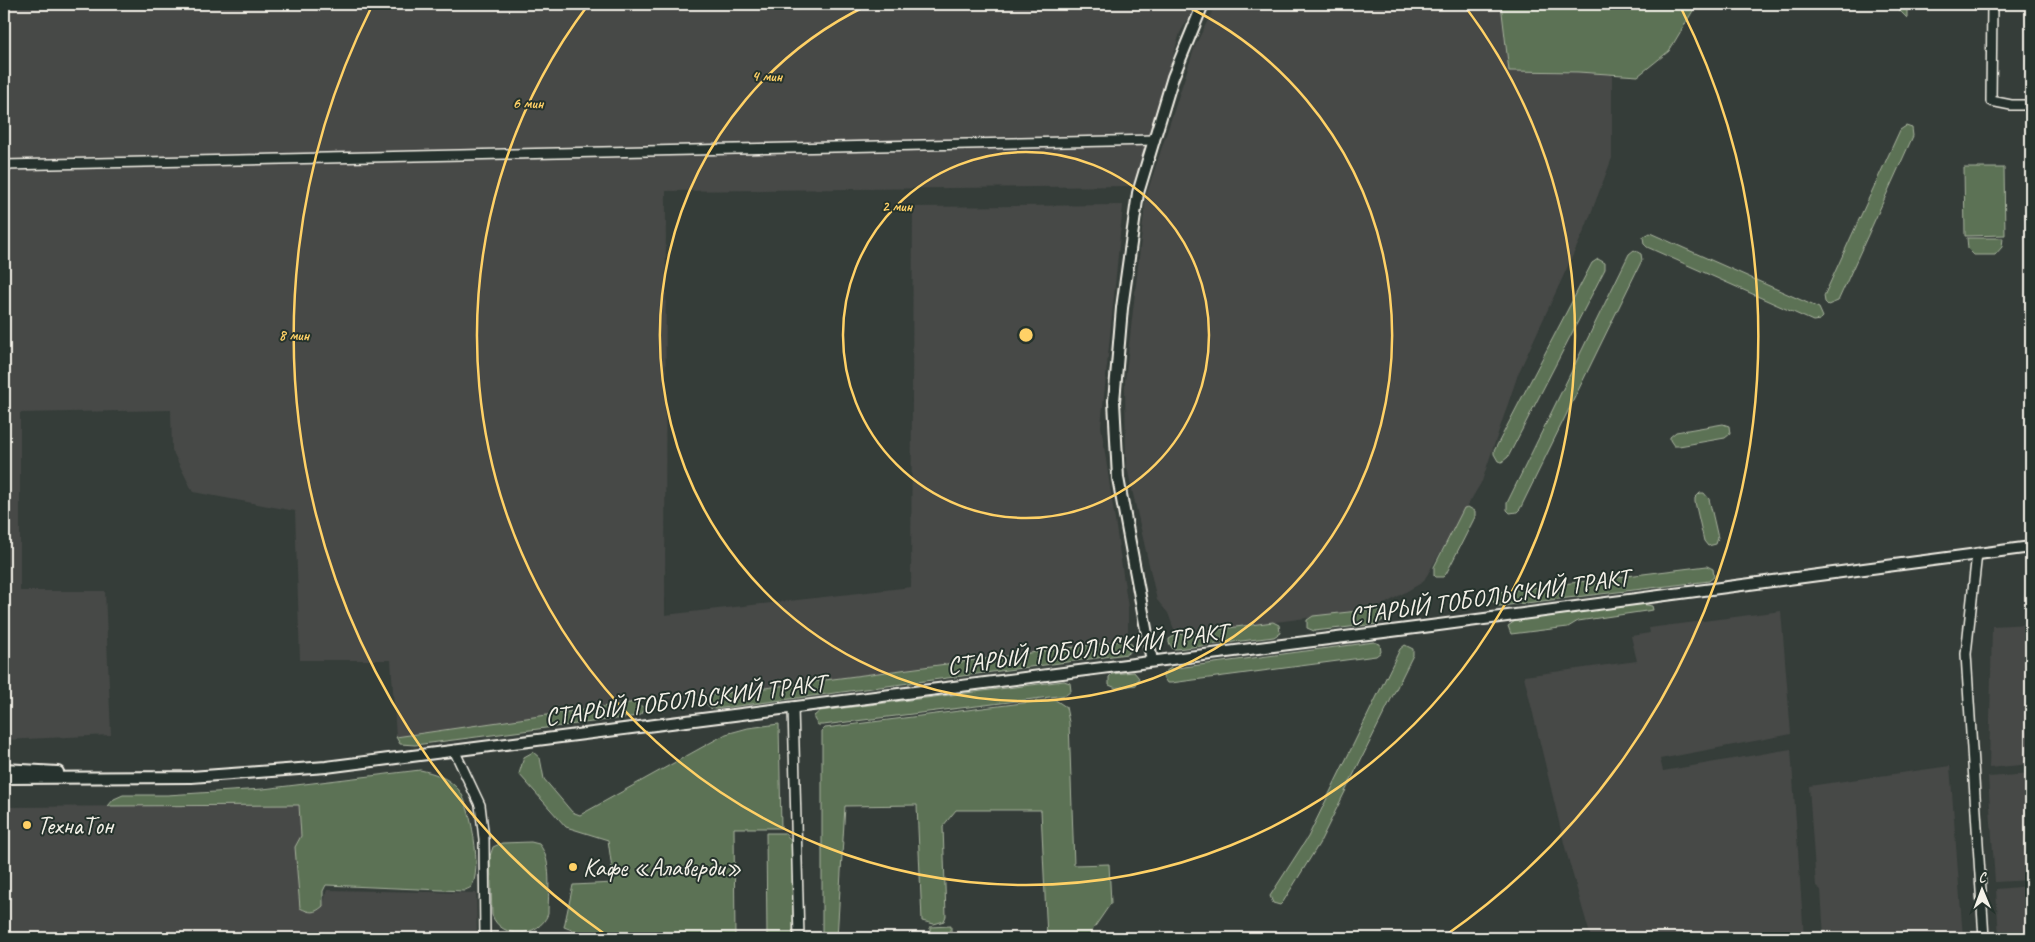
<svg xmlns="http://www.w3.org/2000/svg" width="2035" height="942" viewBox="0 0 2035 942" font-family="Caveat,sans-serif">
<rect width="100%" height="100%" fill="#353d39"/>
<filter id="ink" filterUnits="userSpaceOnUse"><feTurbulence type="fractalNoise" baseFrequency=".02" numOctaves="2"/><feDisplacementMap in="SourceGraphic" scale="10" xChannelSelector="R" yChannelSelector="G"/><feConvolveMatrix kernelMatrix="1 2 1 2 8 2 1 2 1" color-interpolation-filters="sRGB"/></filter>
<g filter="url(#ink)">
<path fill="#474947" d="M4 4H1196L1180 33 1134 186 666 191 665 615 911 587 913 207 1123 205 1101 426 1128 608V640L712 695 636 702 396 737 391 660H300L295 511 193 492 172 450 171 410 20 413V591H105L111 735 4 740Z
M1216 4H1501L1509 71 1612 73V158L1585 229 1518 374 1482 481 1423 582 1376 609 1176 635 1168 613 1157 600 1126 463 1125 381 1146 196 1195 46Z
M1781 611 1791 734 1660 759 1663 771 1791 749 1804 938H1591L1566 851 1524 676 1637 661 1631 636 1650 633 1649 628Z
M2031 624V764L1989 768 1992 626Z
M1950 766 1963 938H1824L1821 890 1816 886 1809 786Z
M2031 774V880L1995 882 1988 777Z
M299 805 301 837 295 847 300 908 317 911 323 906 327 890 476 893 477 938H4V807Z
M2031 886V938H1999L1996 889Z"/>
<path fill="#5c7255" stroke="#a8b29e" d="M1501 4H1697L1669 51 1638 76 1578 72 1509 71Z
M1893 4H1907V18Z
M1906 126 1912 128 1913 136 1838 301 1828 305 1825 302 1824 296 1900 130Z
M1964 168H2004L2005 235 1965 236Z
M1650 233 1819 308 1823 317 1820 320 1813 321 1647 247 1644 244 1643 237Z
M1967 238H2003L2002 247 1995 255H1974L1968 249Z
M1634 250 1641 254 1642 260 1520 509 1517 512 1510 513 1507 510V503L1629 254Z
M1598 259 1605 263V269L1508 457 1502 462 1498 461 1494 454V451L1592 263Z
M1723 424 1729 426 1730 434 1725 438 1679 446H1674L1670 440V437L1676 432Z
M1700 493H1704L1709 499 1718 538 1716 544 1708 546 1704 541 1695 502V498Z
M1468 507 1475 511V517L1446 574 1443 577H1436L1434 575V567L1464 508Z
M1707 566 1713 569 1714 577 1709 581 1501 606H1497L1492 600 1493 596 1499 592Z
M1641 604 1652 606 1653 610 1578 621 1568 627 1511 634 1508 626 1515 621Z
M1376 609 1382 612 1383 620 1377 624 1314 631 1307 628V620L1313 616Z
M1273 622 1279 625 1280 633 1274 637 1177 649H1173L1169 643V639L1176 635Z
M1128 640 1133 646 1132 650 1127 654 715 709 710 708 706 703V699L712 695Z
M1374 642 1380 644 1381 652 1376 656 1171 683H1167L1163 677V674L1169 669Z
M1405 645 1413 649V655L1319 844 1283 902 1280 905 1273 903 1270 896 1308 837 1400 649Z
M1134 672 1139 678 1136 685 1116 688 1109 685V677L1112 674Z
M1064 681 1070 683 1071 691 1066 695 823 725H818L814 719V716L820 711Z
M1054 699 1066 707 1069 722 1074 865 1109 864 1111 903 1087 938H1047L1041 810H956L943 826 946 916 944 921 934 924 922 921 917 805 845 806 837 938H822V731L825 728Z
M636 702 644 708 643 712 638 716 415 745 400 744 396 737Z
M779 724 781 828H734L735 938H593L564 927 573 885 614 883 608 840 566 827 519 774 524 757 533 752 540 758 544 779 572 812 580 815 726 734 748 728Z
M420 770C435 773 448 778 458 789 471 802 483 873 471 887 469 889 466 889 464 891L326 885 323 891V906C314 914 310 913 300 908L295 847 301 836 299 805 108 806 114 799 123 795H167L263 789Z
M766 833H785L792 842 793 938H767Z
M531 842 539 844C553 860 548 893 548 914 539 938 501 940 492 915L490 856 493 847 502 843Z
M951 926V938H930V927Z"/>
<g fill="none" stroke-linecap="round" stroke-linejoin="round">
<defs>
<path id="minor" d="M1992 4 1991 101 2011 105H2031
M4 165 1154 140
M1977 553 1966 654 1984 938
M793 707 799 938
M454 750 480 805 484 839 485 938"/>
<path id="tertiary" d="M1152 661 1118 478 1114 401 1122 308 1138 193 1173 77 1203 4
M4 769 58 772
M4 778 191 777 326 767 1431 626 2031 547"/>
</defs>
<use href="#minor" stroke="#f4f1e8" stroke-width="12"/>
<use href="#tertiary" stroke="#f4f1e8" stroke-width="14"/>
<use href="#minor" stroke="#26332d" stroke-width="9"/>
<use href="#tertiary" stroke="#26332d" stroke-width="10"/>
</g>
</g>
<g fill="none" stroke="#ffd166" stroke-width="2.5">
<circle cx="1026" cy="335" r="183"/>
<path d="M1184 5A366 366 0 1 1 868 5"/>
<path d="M1464 5A549 549 0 1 1 588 5"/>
<path d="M606 935A732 732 0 0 1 371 8M1681 8A732 732 0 0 1 1446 935"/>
</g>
<g fill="#ffd166" stroke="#26332d" stroke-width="2">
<circle cx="27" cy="825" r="5"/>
<circle cx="573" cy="867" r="5"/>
</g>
<g text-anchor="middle" stroke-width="4" stroke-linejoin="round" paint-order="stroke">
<g font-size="25" fill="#f4f1e8" stroke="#26332d">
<text transform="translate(1489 596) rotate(-8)" y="9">СТАРЫЙ ТОБОЛЬСКИЙ ТРАКТ</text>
<text transform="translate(1087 648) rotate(-7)" y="9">СТАРЫЙ ТОБОЛЬСКИЙ ТРАКТ</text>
<text transform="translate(685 699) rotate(-7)" y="9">СТАРЫЙ ТОБОЛЬСКИЙ ТРАКТ</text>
</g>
<g font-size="25" fill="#f4f1e8" stroke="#26332d" text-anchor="start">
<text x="37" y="834">ТехнаТон</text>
<text x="583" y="876">Кафе «Алаверди»</text>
</g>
</g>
<circle cx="1026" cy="335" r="8" fill="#ffd166" stroke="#26332d" stroke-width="2.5"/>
<g font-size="15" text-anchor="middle" font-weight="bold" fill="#ffd166" stroke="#26332d" stroke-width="4" stroke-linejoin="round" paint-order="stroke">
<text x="767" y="81">4 мин</text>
<text x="528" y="108">6 мин</text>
<text x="897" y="211">2 мин</text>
<text x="294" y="340">8 мин</text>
</g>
<rect width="2035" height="942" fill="none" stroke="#26332d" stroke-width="20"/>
<rect x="10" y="10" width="2015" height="922" fill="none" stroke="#f4f1e8" stroke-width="2" filter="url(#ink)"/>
<g transform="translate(1982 890) rotate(359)" stroke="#26332d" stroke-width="4" paint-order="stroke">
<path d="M0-4L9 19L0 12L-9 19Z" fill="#f4f1e8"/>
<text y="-8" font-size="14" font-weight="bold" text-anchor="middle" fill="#f4f1e8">С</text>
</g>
</svg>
